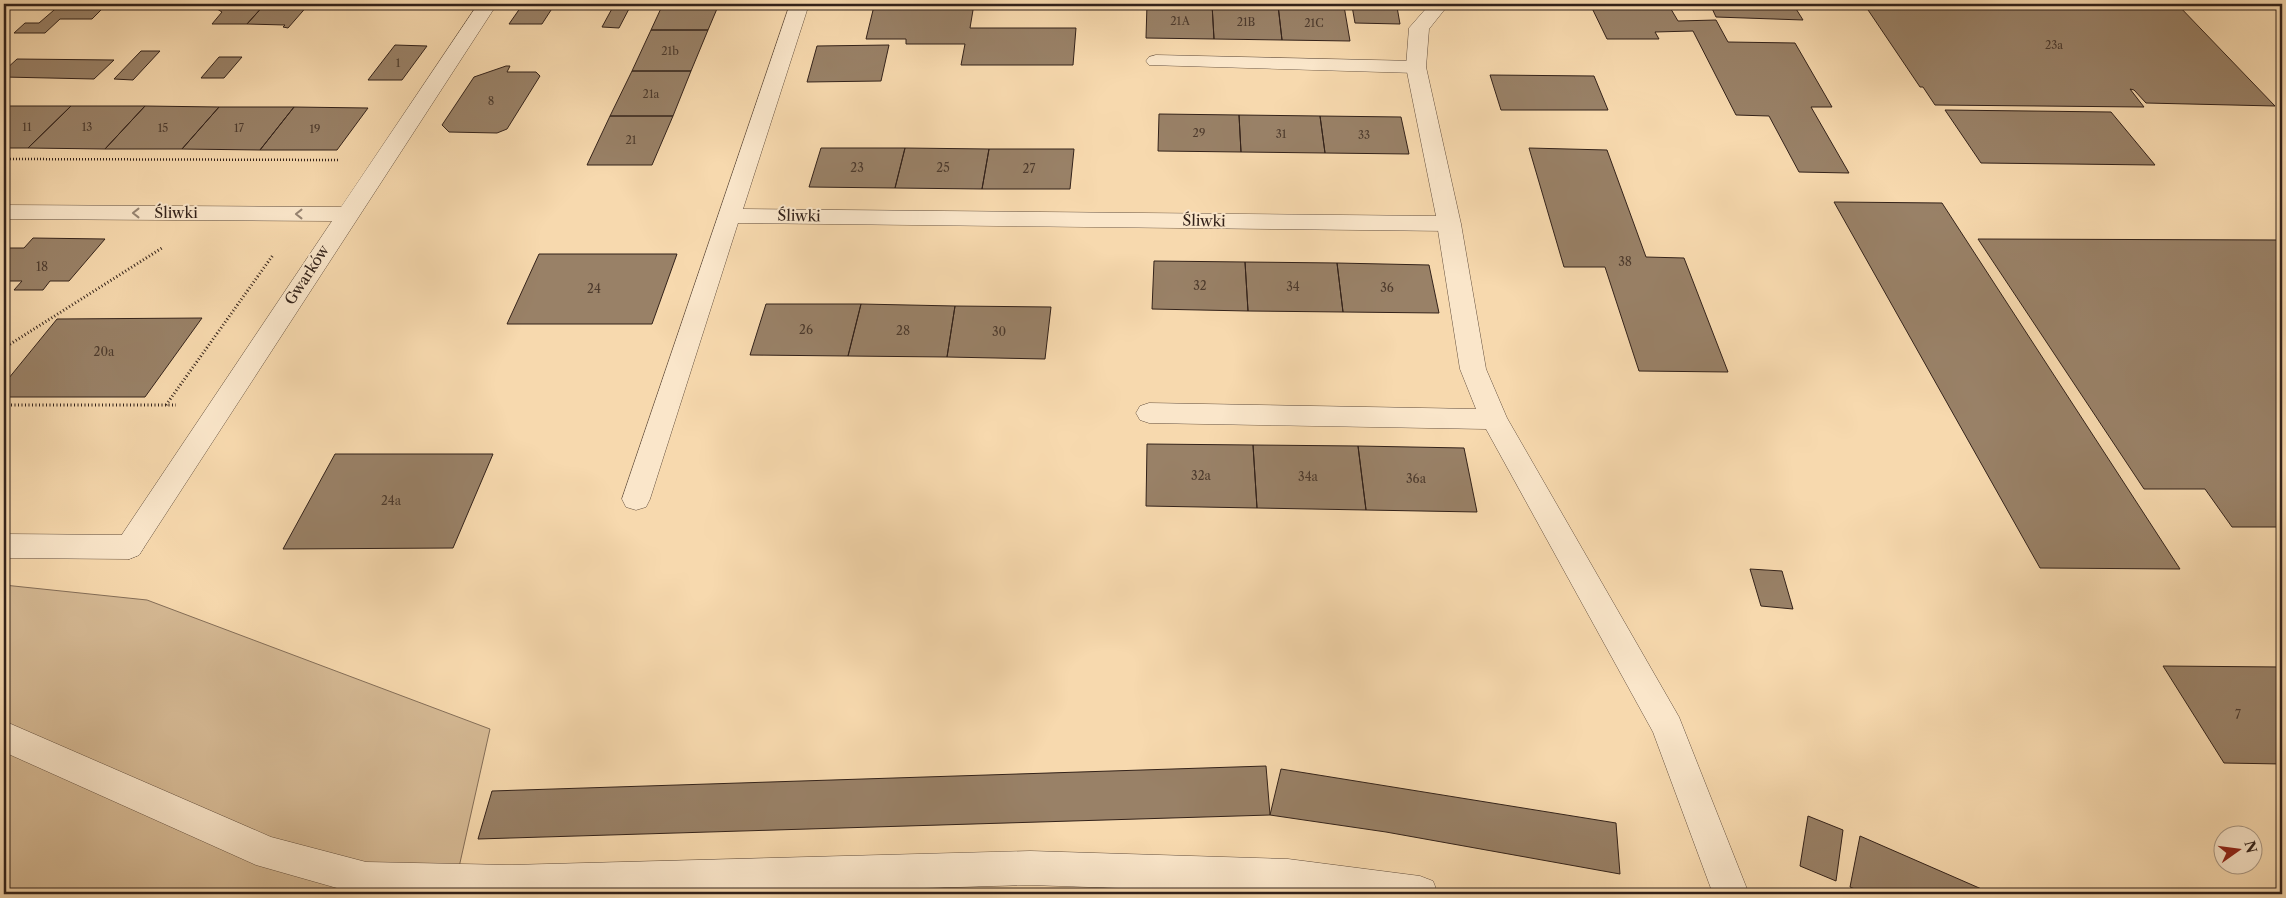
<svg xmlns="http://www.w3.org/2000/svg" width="2286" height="898" viewBox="0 0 2286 898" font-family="'Libre Caslon Text',serif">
<rect width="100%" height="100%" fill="#f7d9ae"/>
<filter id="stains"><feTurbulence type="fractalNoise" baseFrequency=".004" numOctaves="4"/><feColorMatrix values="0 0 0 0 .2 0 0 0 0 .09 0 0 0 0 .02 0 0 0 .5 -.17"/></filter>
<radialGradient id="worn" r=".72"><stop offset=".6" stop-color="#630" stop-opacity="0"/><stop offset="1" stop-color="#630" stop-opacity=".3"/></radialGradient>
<path fill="#d6ba95" stroke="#846e58" d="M4 585 147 600 490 729 453 894H4Z"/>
<path fill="#998167" stroke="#33221a" d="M61 4H107L92 19H60L45 33H14L25 23H39Z
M223 4H265L247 24H212L222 12 217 9Z
M265 4H309L288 28 283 27 285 25 247 24Z
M523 4H566L564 7H553L542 24H509Z
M663 4H719L708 30H651Z
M893 4H974L970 28H1076L1073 65H961L965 44H906V39H866L874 6H893Z
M1147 4H1212L1214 39 1146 38Z
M1212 4 1278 5 1282 40 1214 39Z
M1590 4H1668L1678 21 1716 20 1728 42 1795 43 1832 107H1811L1849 173 1799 172 1769 116 1736 115 1693 31 1655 32 1659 39H1607Z
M1710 4H1793L1803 20 1716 17Z
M1864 4H2177L2275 106 2146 103 2134 90 2130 89 2144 107 1935 105 1923 87H1920Z
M614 5H631L619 28 602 27Z
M1278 5 1344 6 1350 41 1282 40Z
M1352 6 1397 7 1400 24 1355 23Z
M651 30H708L691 71H632Z
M395 45 427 46 402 80H368Z
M889 45 881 81 807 82 817 46Z
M141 51H160L133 80 114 79Z
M219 57H242L224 78H201Z
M17 59 114 60 94 79 4 77V71Z
M506 66H510L507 72H536L540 76 507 129 497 133 449 132 442 125 474 77Z
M632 71H691L673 116H610Z
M1490 75 1594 76 1608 110H1501Z
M4 106H71L28 148H4Z
M71 106H145L105 149 28 148Z
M145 106 219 107 182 149H105Z
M219 107H294L260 150 182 149Z
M294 107 368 108 337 150H260Z
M1945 110 2111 112 2155 165 1981 163Z
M1159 114 1239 115 1241 152 1158 151Z
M1239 115 1320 116 1325 153 1241 152Z
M610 116H673L652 165H587Z
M1320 116 1401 117 1409 154 1325 153Z
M821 148H905L895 188 809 187Z
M905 148 989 149 982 189 895 188Z
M1529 148 1607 150 1646 257 1684 258 1728 372 1639 371 1605 267H1564Z
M989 149H1074L1070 189H982Z
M1834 202 1942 203 2180 569 2040 568Z
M33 238 105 239 69 281H50L43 290H14L22 281H4V253L8 248H24Z
M1978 239 2282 240V527H2232L2205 489H2144Z
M539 254H677L652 324H507Z
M1154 261 1245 262 1248 311 1152 309Z
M1245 262 1337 263 1343 312 1248 311Z
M1337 263 1429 265 1439 313 1343 312Z
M766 304H861L848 356 750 355Z
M861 304 955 306 947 357 848 356Z
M955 306 1051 307 1045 359 947 357Z
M202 318 145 397H4V384L57 319Z
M1147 444 1253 445 1257 508 1146 506Z
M1253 445 1358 446 1366 510 1257 508Z
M1358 446 1464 448 1477 512 1366 510Z
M335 454H493L453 548 283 549Z
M1750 569 1782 571 1793 609 1761 606Z
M2163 666 2282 667V764L2224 763Z
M1266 766 1270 815 478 839 492 791Z
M1281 769 1616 823 1620 874 1386 832 1270 815Z
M1808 816 1843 830 1836 881 1800 866Z
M1860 836 1993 894H1867L1850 887Z"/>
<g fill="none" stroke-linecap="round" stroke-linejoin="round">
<defs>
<path id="lane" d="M1156 55 1416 61 1423 63 1426 67 1423 71 1416 73 1149 65 1146 61 1149 57Z
M1449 217 1457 219 1461 224 1486 369 1507 418 1679 717 1749 894H1713L1653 732 1486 429 1149 423 1140 420 1136 413 1140 406 1149 403 1476 409 1460 369 1437 224 1441 219Z
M4 534 129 535 139 539 144 547 139 555 129 559 4 558Z
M4 721 271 837 366 862 510 865 1030 851 1288 859 1420 876 1433 881 1438 894H1294L1030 885 723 894H358L256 865 4 752Z"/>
<path id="street" d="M478 4H497L139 555 129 559 119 555 114 547 119 539 332 221 4 219V205L341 207Z
M790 4H809L743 209 1436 216 1406 67 1409 28 1430 4H1449L1429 29 1426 67 1461 224 1457 229 1449 231 738 223 650 499 646 507 636 510 626 507 622 499Z"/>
</defs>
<use href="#lane" stroke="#64503f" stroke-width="1"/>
<use href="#street" stroke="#64503f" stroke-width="1"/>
<path stroke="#33221a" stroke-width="2.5" stroke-dasharray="1 2" stroke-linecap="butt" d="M4 159 338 160"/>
<path stroke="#33221a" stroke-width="3" stroke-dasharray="1 2.5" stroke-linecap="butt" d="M4 348 162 248
M4 405H176
M166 405 273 255"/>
<use href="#lane" fill="#fae6ca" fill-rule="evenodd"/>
<use href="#street" fill="#fae6ca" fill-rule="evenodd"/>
</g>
<defs><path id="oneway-chevron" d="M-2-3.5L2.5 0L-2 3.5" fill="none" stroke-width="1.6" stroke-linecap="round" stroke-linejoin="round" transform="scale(1.25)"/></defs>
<g stroke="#968472">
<use href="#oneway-chevron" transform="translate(136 213) rotate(-180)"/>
<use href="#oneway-chevron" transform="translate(299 214) rotate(-180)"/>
</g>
<g text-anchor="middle" stroke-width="4" stroke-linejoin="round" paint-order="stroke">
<g font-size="11" fill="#4c3a2d">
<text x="1180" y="25">21A</text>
<text x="1246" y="26">21B</text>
<text x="1314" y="27">21C</text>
<text x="2054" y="49">23a</text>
<text x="670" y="55">21b</text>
<text x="398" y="67">1</text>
<text x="651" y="98">21a</text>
<text x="491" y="105">8</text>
<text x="27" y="131">11</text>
<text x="87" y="131">13</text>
<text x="163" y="132">15</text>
<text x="239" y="132">17</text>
<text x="315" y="133">19</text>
<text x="1199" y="137">29</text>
<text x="1281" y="138">31</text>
<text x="1364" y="139">33</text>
<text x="631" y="144">21</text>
</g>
<g font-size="12" fill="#4c3a2d">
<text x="857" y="172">23</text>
<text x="943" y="172">25</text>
<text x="1029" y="173">27</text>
<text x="1625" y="266">38</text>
<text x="42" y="271">18</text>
<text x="1200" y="290">32</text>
<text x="1293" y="291">34</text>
<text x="1387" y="292">36</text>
<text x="594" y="293">24</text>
<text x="806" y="334">26</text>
<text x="903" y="335">28</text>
<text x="999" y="336">30</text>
<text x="104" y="356">20a</text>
<text x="1201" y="480">32a</text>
<text x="1308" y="481">34a</text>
<text x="1416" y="483">36a</text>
<text x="391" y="505">24a</text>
<text x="2238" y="719">7</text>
</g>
<g font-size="15" fill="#33221a" stroke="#fae6ca">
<text x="176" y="218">Śliwki</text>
<text transform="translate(799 216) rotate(1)" y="5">Śliwki</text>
<text transform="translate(1204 221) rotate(1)" y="5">Śliwki</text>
<text transform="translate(307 275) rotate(-57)" y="5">Gwarków</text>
</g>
</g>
<rect width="2286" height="898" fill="none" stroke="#f7d9ae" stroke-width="20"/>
<rect x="5" y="5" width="2276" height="888" fill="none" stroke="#33221a" stroke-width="2.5"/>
<rect x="10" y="10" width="2266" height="878" fill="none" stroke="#33221a"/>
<g transform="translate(2238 850) rotate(76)"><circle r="24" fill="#fae6ca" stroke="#aa9884"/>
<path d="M0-4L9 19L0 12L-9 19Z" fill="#8f2418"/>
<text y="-8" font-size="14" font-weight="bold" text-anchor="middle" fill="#33221a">N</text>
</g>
<rect width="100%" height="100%" filter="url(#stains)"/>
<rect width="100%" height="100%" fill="url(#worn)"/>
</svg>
